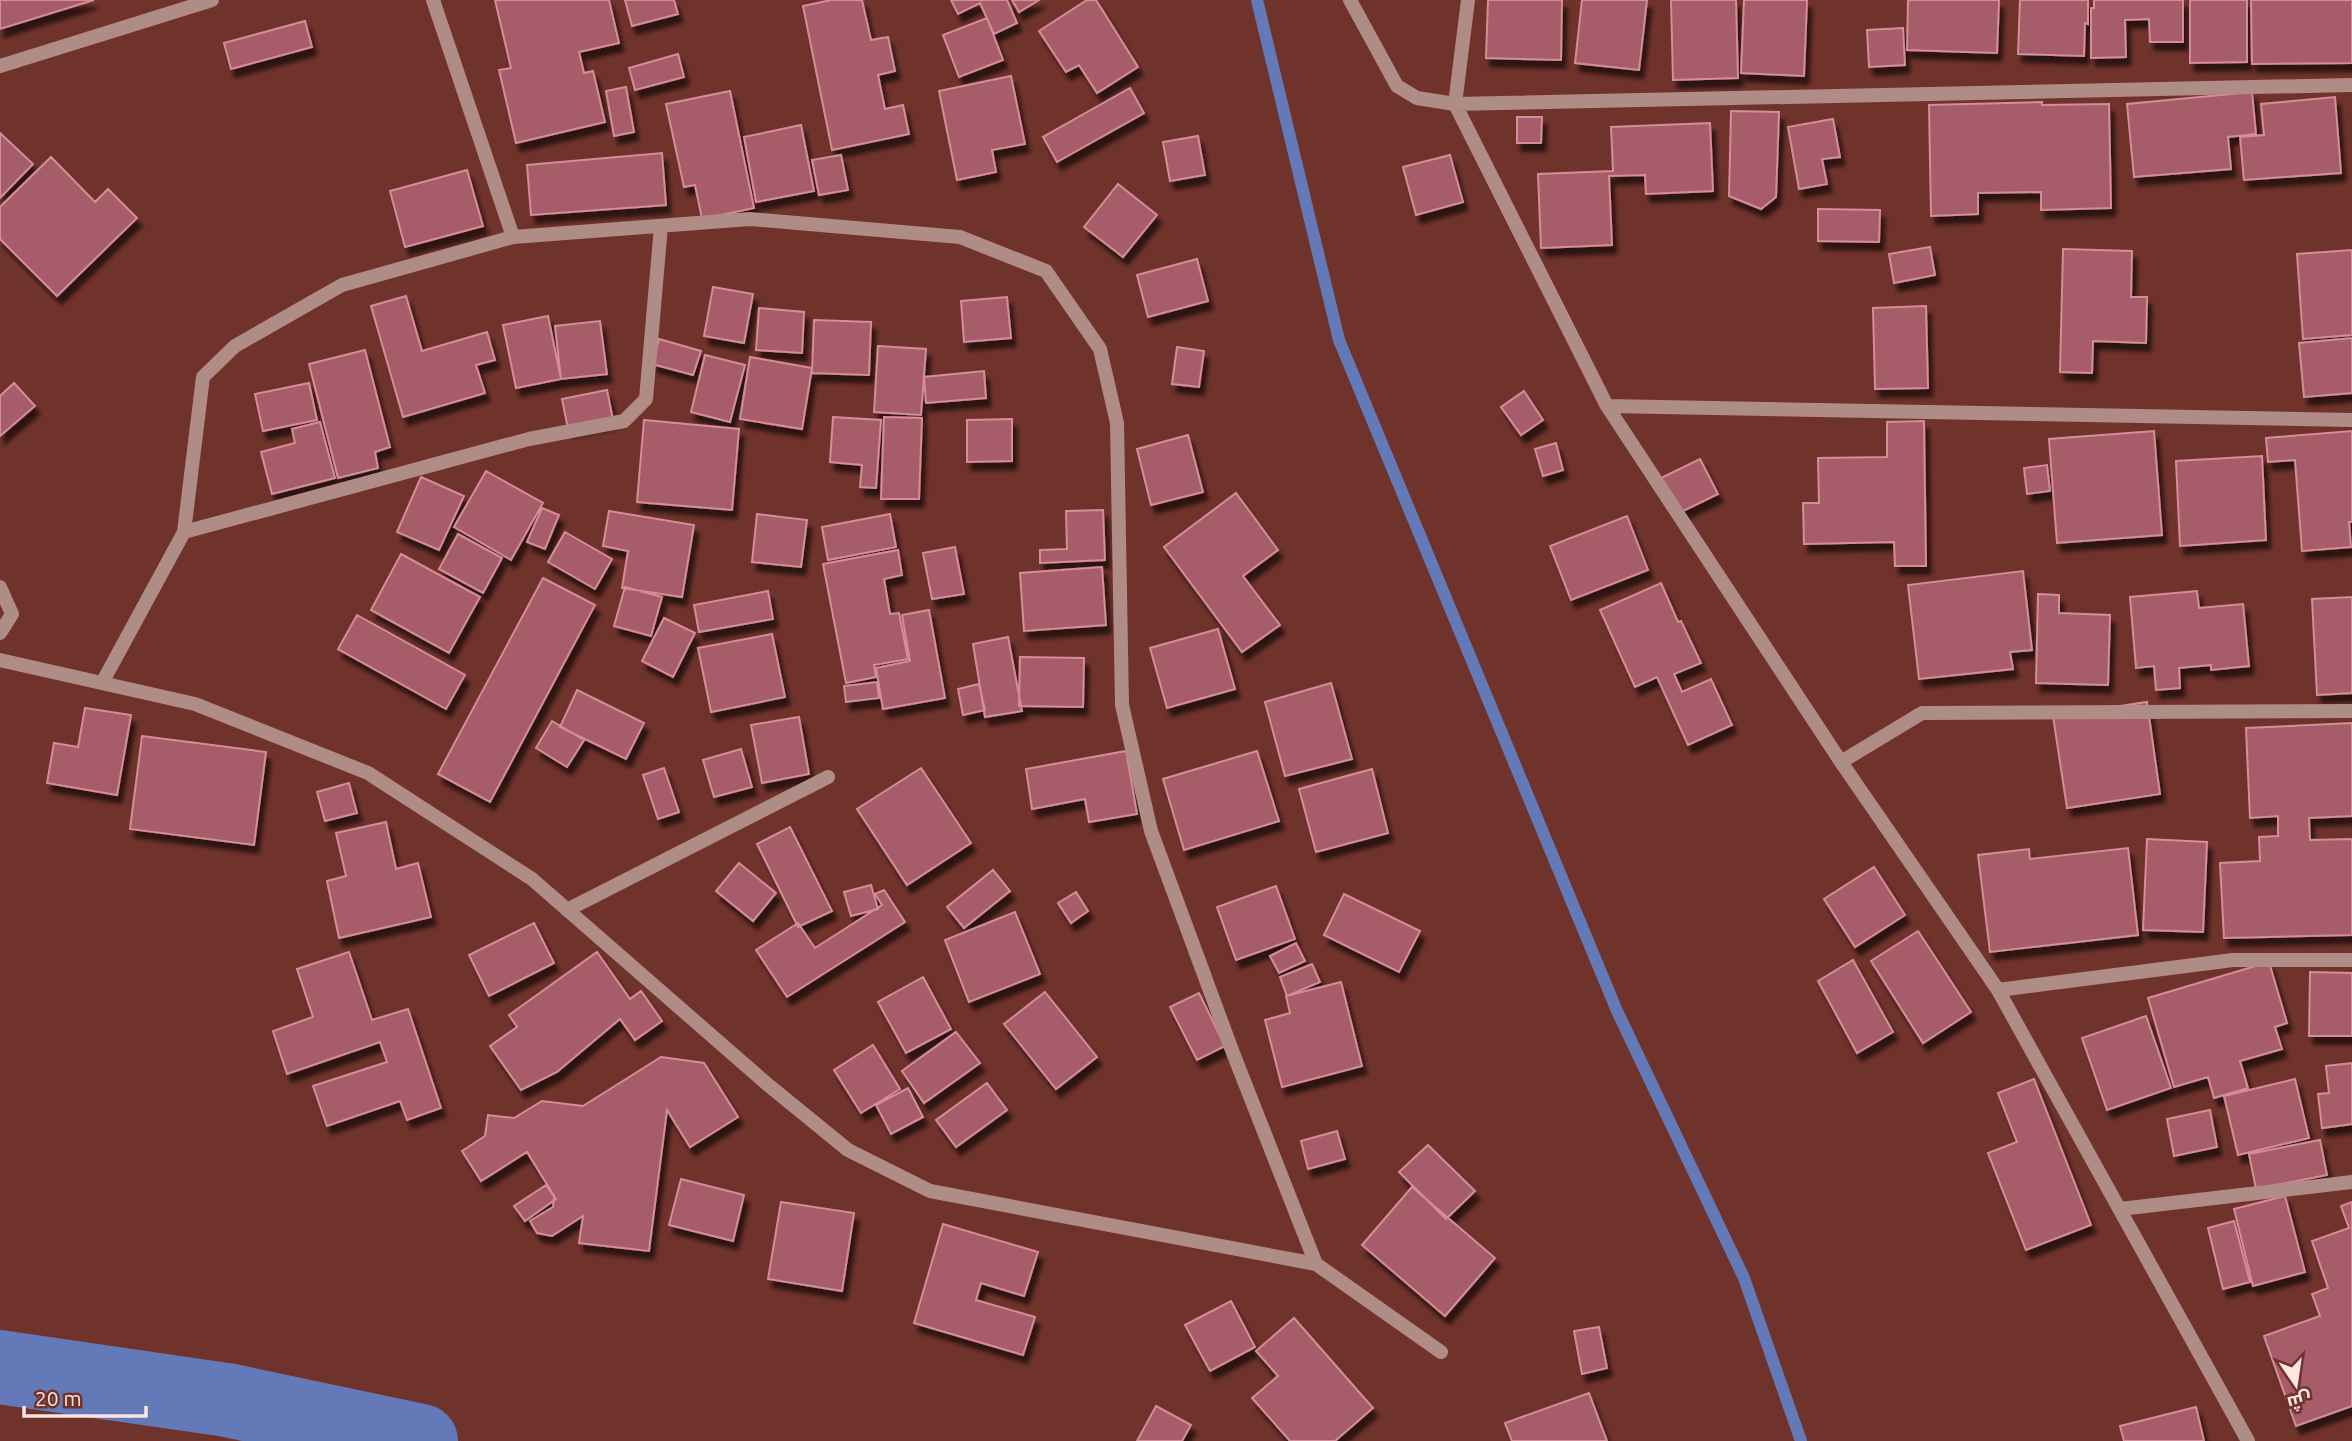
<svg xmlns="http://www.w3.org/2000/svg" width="2352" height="1441" viewBox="0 0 2352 1441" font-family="Ubuntu,Cairo,sans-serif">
<defs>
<filter id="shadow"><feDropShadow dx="4.5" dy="8" stdDeviation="2" flood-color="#0009"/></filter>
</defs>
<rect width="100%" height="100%" fill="#6f332b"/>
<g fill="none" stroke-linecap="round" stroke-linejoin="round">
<path stroke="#647ab8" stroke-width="12" d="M1257 0 1339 340 1617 1011 1744 1278 1801 1441"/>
<path stroke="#647ab8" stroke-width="74" d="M0 1367 227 1400 421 1441"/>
</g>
<path fill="#a65b69" stroke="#d48d99" stroke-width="2" filter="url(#shadow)" d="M0 0H94L0 29Z
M495 0H609L619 43 579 52 584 73 593 71 605 122 516 143 499 70 511 68Z
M625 0H674L678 14 632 26Z
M831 0H862L871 40 888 37 895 71 878 75 885 109 903 105 909 134 832 150 803 6Z
M951 0H1007L1017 23 994 34 980 3 958 14Z
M1012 0H1039L1019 12Z
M1087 0H1096L1138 67 1097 93 1079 65 1066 72 1039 31Z
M1488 0H1562L1561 60 1486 58Z
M1582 0H1647L1639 70 1575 63Z
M1671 0H1736L1738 78 1673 80Z
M1744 0H1807L1804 76 1741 73Z
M1908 0H1999L1997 53 1907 50Z
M2020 0H2088V24L2085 23 2084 56 2018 54Z
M2094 0H2183V42H2150L2149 19 2125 20 2126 57 2091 58V8H2094Z
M2190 0H2247V62L2190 63Z
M2251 0H2352V63L2252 64Z
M987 18 1003 60 959 77 943 35Z
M305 21 312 47 231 69 224 43Z
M1903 28 1905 65 1869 67 1867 30Z
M678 54 684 77 635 90 629 68Z
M1011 76 1025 144 992 150 996 172 957 180 939 91Z
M626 87 634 132 614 136 606 91Z
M1130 88 1144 113 1057 162 1043 137Z
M730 91 754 208 702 219 695 185 684 187 666 104Z
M2252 92 2256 134 2228 137 2231 169 2134 177 2127 104Z
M2335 97 2341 173 2244 180 2240 137 2264 135 2261 104Z
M2042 102V105L2109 104 2111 208 2041 210V192L1978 193V214L1931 216 1929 105Z
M1731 111 1779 112 1776 197 1761 209 1729 196Z
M1517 117H1542L1541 143H1517Z
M1833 119 1840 157 1822 159 1827 184 1799 189 1788 127Z
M1710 123 1713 191 1646 194 1645 175 1609 176 1612 245 1541 248 1538 174 1613 171 1611 127Z
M801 125 814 191 756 202 744 137Z
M0 133 33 164 0 198Z
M1198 136 1205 175 1170 181 1163 142Z
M662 153 666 205 531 215 527 165Z
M841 155 848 190 819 195 812 160Z
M1450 155 1463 202 1416 215 1403 167Z
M51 157 95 202 108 189 137 218 57 296 0 239V207Z
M467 170 483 226 405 247 390 191Z
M1118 184 1157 215 1123 257 1084 227Z
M1818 209 1880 210 1879 242 1818 241Z
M1930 247 1935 275 1894 283 1889 254Z
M2063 249 2132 251 2131 297H2147L2146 343 2093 341 2092 373 2060 372Z
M2352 250V335L2303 339 2297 254Z
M1197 259 1208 301 1148 317 1137 275Z
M713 287 753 294 744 343 704 336Z
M406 296 422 351 487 332 495 360 476 365 485 393 403 417 371 306Z
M1007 297 1011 338 964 342 961 301Z
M1926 306 1928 388 1875 389 1873 308Z
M759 308 804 312 802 353 756 350Z
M548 316 561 379 516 388 503 325Z
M814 320 871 322 869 375 812 373Z
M600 321 607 374 561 379 555 326Z
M2352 338V393L2304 397 2299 343Z
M659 339 701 351 693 375 652 364Z
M878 346 926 349 921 415 874 412Z
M1177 347 1204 351 1199 387 1172 384Z
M365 350 390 447 375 452 378 468 338 478 309 364Z
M705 355 745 365 730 422 691 412Z
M750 357 812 368 802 429 740 419Z
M984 371 986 398 926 403 924 377Z
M14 383 35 406 0 436V396Z
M309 383 317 420 263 431 255 394Z
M607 390 613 420 568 429 562 399Z
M1524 391 1543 420 1521 435 1501 407Z
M833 417 881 420 876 488 860 487 862 465 830 462Z
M884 417 922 418 919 499H881Z
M1012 419V461L967 462V420Z
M644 420 739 429 732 510 637 502Z
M1924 421 1926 566H1895L1894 542 1804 544 1803 503H1819L1818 458 1887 457V422Z
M320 422 335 478 272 494 261 452 295 443 292 429Z
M2154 431 2162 535 2057 543 2049 439Z
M2352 431V522H2349L2351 547 2302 551 2295 460 2268 462 2266 438Z
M1188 435 1203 492 1151 505 1137 449Z
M1556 443 1563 470 1543 476 1535 449Z
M2262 456 2266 540 2180 546 2176 461Z
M1700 459 1718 494 1679 513 1661 478Z
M2047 465 2050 491 2027 494 2024 468Z
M486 471 543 503 511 560 454 527Z
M421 477 464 496 439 550 397 532Z
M1236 493 1278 550 1243 576 1280 625 1242 652 1164 547Z
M542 508 559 515 545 549 527 542Z
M1103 510 1105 560 1040 563V550L1067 549 1066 511Z
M609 511 694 525 682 597 622 588 628 551 603 546Z
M757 514 807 520 801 567 752 562Z
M890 514 896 547 828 560 822 527Z
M1627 516 1648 570 1571 600 1550 546Z
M565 532 612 559 595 589 548 562Z
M458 534 502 558 483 593 439 569Z
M955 547 964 594 932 599 923 553Z
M898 550 902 575 884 579 890 614 899 613 908 659 874 665 876 677 846 683 823 564Z
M401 554 480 597 449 653 371 610Z
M1102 567 1106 625 1024 631 1020 573Z
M2023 571 2032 650 2010 652 2013 669 1919 679 1908 585Z
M543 578 595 605 490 802 438 774Z
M1661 583 1678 622 1681 621 1701 663 1674 674 1682 692 1711 679 1732 725 1688 745 1657 677 1635 687 1600 610Z
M625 587 662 597 651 636 614 626Z
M768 591 773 619 699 632 694 605Z
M2197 591 2199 608 2243 604 2249 666 2211 670V665L2179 668 2180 688 2156 690 2154 666 2136 668 2130 597Z
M2038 594 2059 595V613L2110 615 2108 685 2036 683Z
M2352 597V693L2317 695 2312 599Z
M929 610 945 698 883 709 876 668 910 661 902 615Z
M357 615 465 675 446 709 338 649Z
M664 618 695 633 673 677 642 661Z
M1218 629 1235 689 1167 708 1150 648Z
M772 634 785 697 711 712 698 648Z
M1008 637 1022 711 985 717 973 644Z
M1020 657 1084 658 1083 707 1019 706Z
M877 682 879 698 846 702 844 686Z
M1331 683 1352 759 1285 776 1265 702Z
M979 684 985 710 963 715 958 689Z
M577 690 644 723 626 759 560 727Z
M2147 702 2160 794 2067 808 2053 716Z
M85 708 131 715 117 795 47 783 54 743 78 747Z
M799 717 809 774 762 783 751 725Z
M552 721 584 740 567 767 536 748Z
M2352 723V816L2309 818 2310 840 2352 839V935L2224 938 2220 863 2260 861 2259 837 2278 836V816L2250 818 2246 728Z
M142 736 266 752 254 845 130 829Z
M741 749 752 787 714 797 703 760Z
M1126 751 1137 814 1089 822 1085 799 1032 809 1026 769Z
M1257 751 1279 821 1184 850 1163 779Z
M664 768 679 812 658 819 643 775Z
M921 768 971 843 907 885 857 809Z
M1372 769 1388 833 1316 852 1299 789Z
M349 783 357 813 325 821 317 792Z
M386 822 396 869 418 863 431 917 339 938 327 881 346 876 336 833Z
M790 827 832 911 798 927 757 844Z
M2147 839 2207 842 2203 932 2143 930Z
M2128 848 2138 935 1990 952 1978 855 2029 849 2030 859Z
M739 863 776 893 753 921 716 891Z
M1874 867 1905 915 1855 947 1824 899Z
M993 870 1010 891 964 928 947 907Z
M871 885 878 909 851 916 844 892Z
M1276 886 1295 939 1236 960 1217 907Z
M884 890 905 922 787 997 756 950 798 923 815 948 882 905 875 894Z
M1076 892 1088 911 1071 923 1058 903Z
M1344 894 1420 931 1399 972 1324 935Z
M1015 912 1040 974 969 1002 945 940Z
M534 923 554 963 489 996 469 955Z
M1918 931 1971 1012 1923 1043 1871 961Z
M1296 943 1305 961 1279 973 1270 956Z
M349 952 372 1020 408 1009 441 1108 407 1120 400 1101 327 1126 313 1086 387 1062 380 1042 287 1074 273 1031 313 1017 297 969Z
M597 952 630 999 641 991 662 1021 635 1040 620 1019 557 1072 521 1090 490 1046 517 1027 509 1015Z
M1853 960 1893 1032 1857 1053 1818 981Z
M2269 962 2287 1023 2275 1027 2282 1049 2240 1061 2248 1088 2214 1098 2208 1077 2174 1087 2148 998Z
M1312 964 1320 982 1287 996 1280 977Z
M2310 972 2352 973V1036H2309Z
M923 977 951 1029 906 1053 878 1002Z
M1341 982 1362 1066 1282 1087 1265 1020 1290 1013 1286 996Z
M1045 992 1097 1057 1056 1089 1004 1024Z
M1199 993 1225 1046 1197 1060 1170 1007Z
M2146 1016 2171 1088 2107 1110 2082 1038Z
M956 1032 980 1063 924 1103 902 1071Z
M873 1045 900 1089 861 1113 834 1070Z
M661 1057 704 1063 738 1117 690 1147 667 1110 649 1251 579 1243 583 1216 552 1236 537 1233 530 1221 553 1207 554 1196 527 1152 481 1181 462 1151 485 1136 488 1115 514 1118 542 1101 583 1106Z
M2352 1063V1124L2322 1128 2318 1094 2329 1093 2326 1066Z
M2034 1079 2091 1225 2026 1250 1988 1153 2017 1142 1998 1093Z
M2295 1079 2309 1138 2238 1155 2224 1096Z
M987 1083 1007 1110 956 1147 936 1120Z
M908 1088 923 1117 891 1134 876 1105Z
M2210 1110 2217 1147 2174 1156 2167 1119Z
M1337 1131 1345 1159 1308 1169 1301 1141Z
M2320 1140 2327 1175 2256 1189 2249 1154Z
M1428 1145 1475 1191 1446 1219 1399 1172Z
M681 1179 744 1195 733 1241 669 1225Z
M546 1185 556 1199 525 1221 514 1206Z
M1412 1187 1495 1258 1445 1316 1362 1245Z
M2285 1196 2305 1272 2253 1286 2234 1209Z
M781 1202 854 1213 842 1291 768 1279Z
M2352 1202V1406L2296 1426 2264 1336 2320 1316 2312 1294 2328 1288 2312 1241 2349 1228 2341 1206Z
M2234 1221 2250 1282 2223 1289 2208 1228Z
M943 1224 1038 1252 1024 1296 981 1283 976 1300 1035 1317 1023 1355 914 1323Z
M1231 1301 1255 1347 1210 1371 1185 1325Z
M1294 1318 1373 1408 1335 1441H1290L1252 1398 1278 1376 1256 1351Z
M1599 1327 1607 1368 1582 1374 1574 1331Z
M1589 1393 1607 1441H1512L1505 1423Z
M1156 1406 1191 1425 1182 1441H1137Z
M2196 1407 2204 1441H2124L2120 1426Z"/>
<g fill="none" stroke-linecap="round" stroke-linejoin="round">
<path stroke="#b08c86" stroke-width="14" d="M1350 0 1397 86 1417 98 1455 104 2352 85
M1468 0 1455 104 1607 406 1841 762 1998 990 2248 1441
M0 66 212 0
M1607 406 2352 420
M184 532 529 439 624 421 646 399 661 226
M0 587 12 614 0 633
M0 660 195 704 368 773 532 879 767 1084 848 1150 930 1191 1316 1264 1233 1053 1151 831 1122 705 1117 423 1100 349 1046 271 960 237 750 219 513 237 433 0
M102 683 184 532 203 377 235 346 342 285 513 237
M1841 762 1922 713 2352 711
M567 910 828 777
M1998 990 2233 960H2352
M2120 1209 2352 1182
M1316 1264 1441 1352"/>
</g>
<g transform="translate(2296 1385) rotate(167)" stroke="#6f332b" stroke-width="5" paint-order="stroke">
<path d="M0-5L12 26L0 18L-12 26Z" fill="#fde5e2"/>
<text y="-10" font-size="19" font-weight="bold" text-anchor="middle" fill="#fde5e2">ش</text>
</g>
<path d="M24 1406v10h122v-10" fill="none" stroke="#fde5e2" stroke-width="3.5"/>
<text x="35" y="1406" font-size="21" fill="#fde5e2" stroke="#6f332b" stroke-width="5" paint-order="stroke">20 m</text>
</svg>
